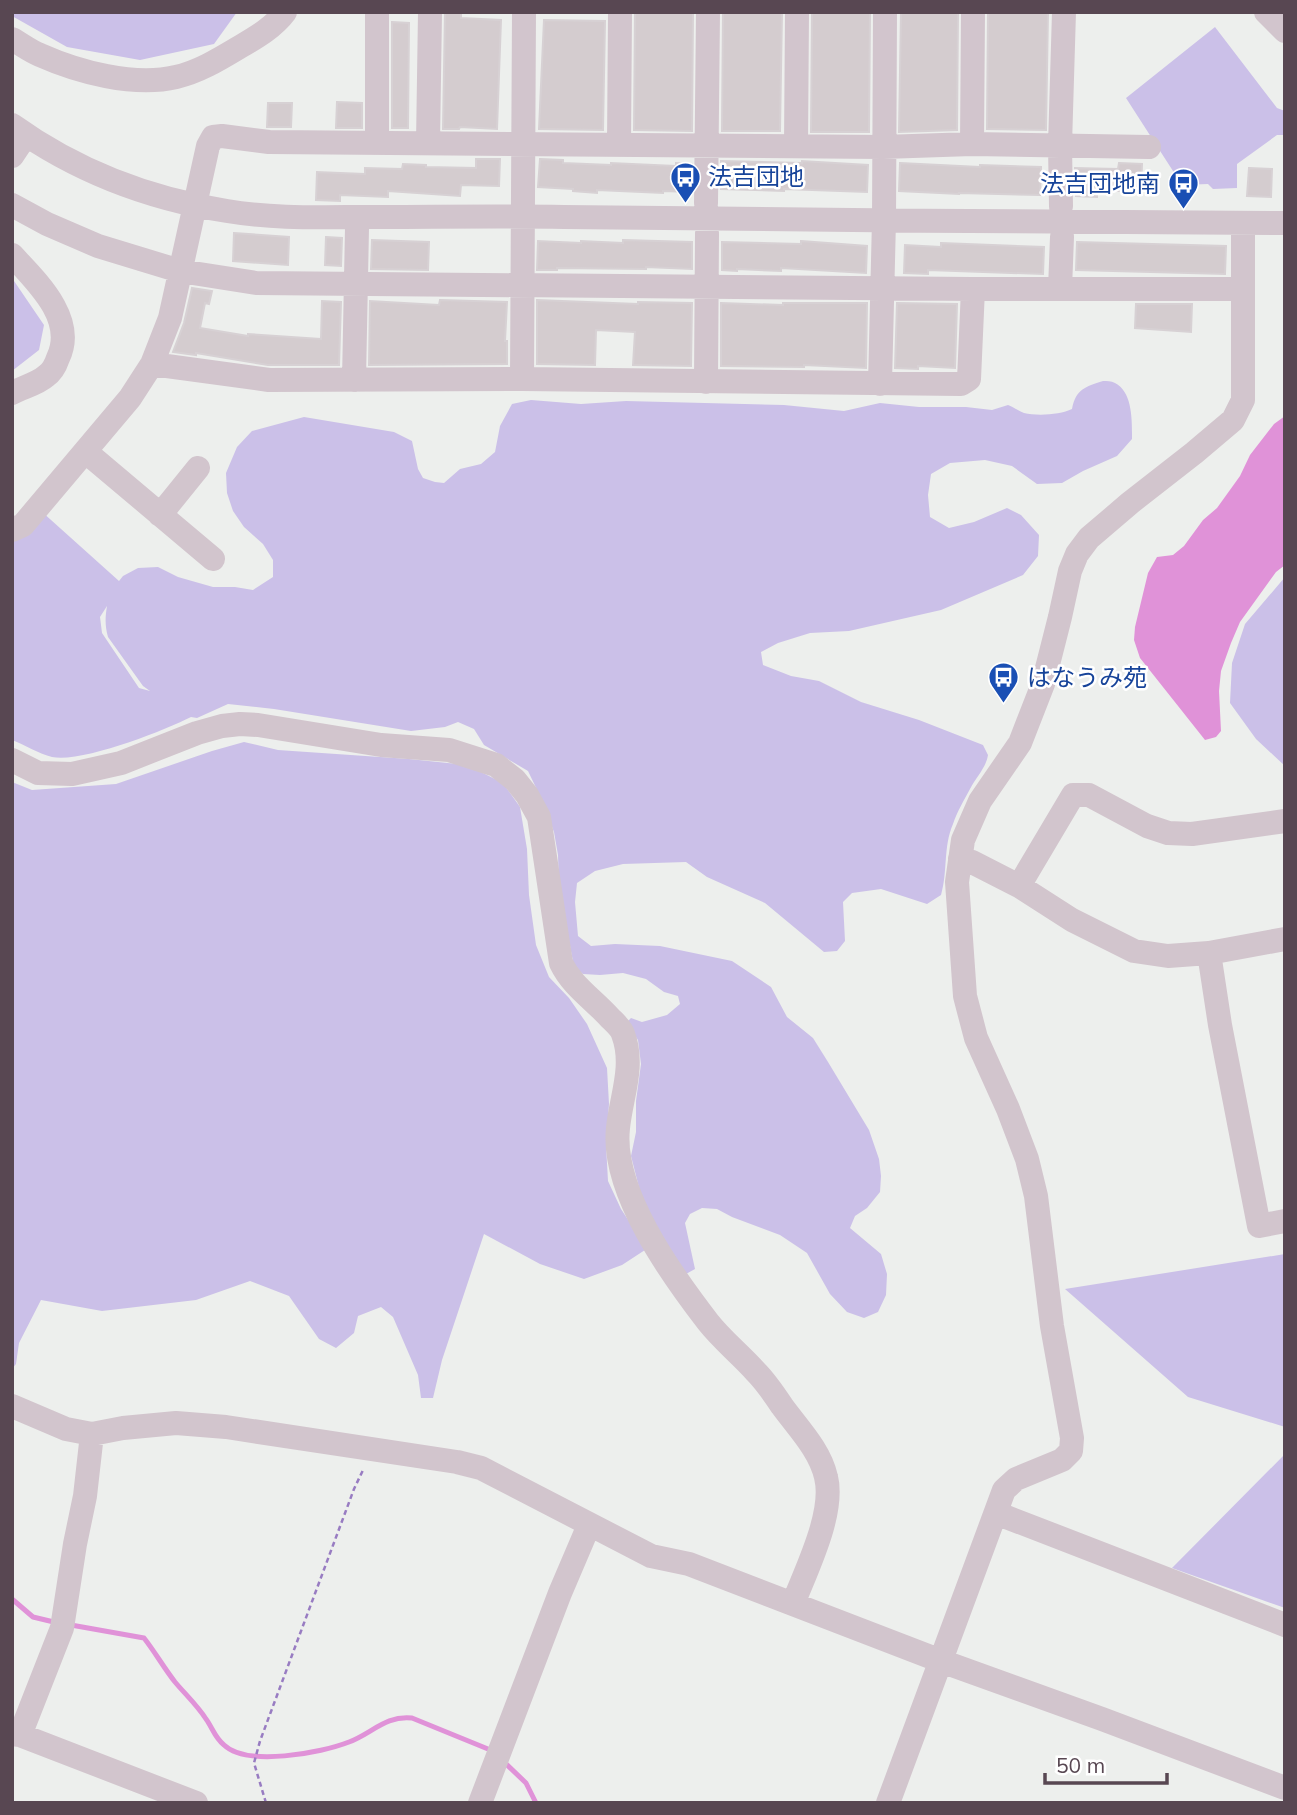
<svg xmlns="http://www.w3.org/2000/svg" width="1297" height="1815" viewBox="0 0 1297 1815" font-family="Mulish,'Noto Sans JP',sans-serif">
<rect width="100%" height="100%" fill="#edefed"/>
<path fill="#cbc0e8" fill-rule="evenodd" d="M12 12H237L214 44 140 60 67 47 12 16Z
M1215 27 1277 108 1285 111V135H1277L1237 164V188L1213 189 1208 184 1182 185 1126 98Z
M12 278 44 325 39 350 12 371Z
M1103 381C1107 381 1111 381 1115 383 1133 392 1132 422 1132 439L1117 456 1083 471 1062 483 1037 484 1012 466 985 460 950 463 931 474 928 495 930 517 949 528 974 522 1007 508 1021 515 1039 535 1038 556 1023 575 941 610 849 631 810 633 778 643 761 652 763 665 791 676 819 681 861 702 919 720 983 745 988 755C986 768 976 777 970 789 964 800 957 812 953 824 943 847 948 871 941 895L927 904 881 889 852 893 843 902 845 941 837 951 824 952 765 903 707 877 686 862 623 864 595 871 577 883 575 902 578 936 591 946 615 944 660 946 732 961 771 987 787 1017 813 1038 828 1062 869 1130 879 1159 881 1176 880 1192 867 1208 855 1216 850 1228 881 1254 887 1274 886 1295 878 1312 864 1318 847 1312 830 1294 807 1253 780 1235 732 1217 717 1209 702 1208 690 1214 685 1223 695 1269 686 1274 645 1211 631 1156 636 1132V1101L641 1064 638 1040 626 1023 631 1018 642 1022 667 1015 680 1004 678 996 664 992 646 979 623 973 600 975 583 974 574 967 559 888 558 855 554 832 540 796 528 771 484 745 474 729 458 722 445 727 411 731 274 709 228 704 197 718 191 717C163 731 82 763 52 757 39 754 25 745 12 740V534L41 511 119 581 123 576 138 568 158 567 178 577 213 587H235L253 590 273 577V560L263 544 244 527 233 511 227 493 226 473 237 447 252 431 304 417 394 432 412 441 418 469 423 478 435 482 444 483 460 469 481 464 495 452 500 426 512 404 531 400 581 404 626 401 784 405 844 411 880 403 919 407H966L992 410 1008 405C1013 407 1019 411 1024 413 1037 416 1060 415 1072 409 1076 389 1085 387 1103 381ZM107 606C105 618 105 626 108 637L143 686 150 691 139 688 102 633 100 617Z
M1285 577V766L1256 739 1230 703 1232 663 1245 624Z
M244 742 278 750 409 759 467 765 503 783 520 807 527 849 529 895 536 945 549 977 569 998 587 1024 607 1068 609 1104 606 1145 608 1181 621 1209 636 1232 645 1250 622 1265 584 1279 540 1264 484 1234 442 1360 433 1398H421L418 1375 393 1317 381 1307 358 1316 354 1333 336 1348 319 1339 289 1296 250 1281 196 1300 102 1311 41 1300 19 1343 16 1364 12 1369V782L32 790 116 784 212 751Z
M1285 1254V1427L1188 1397 1065 1289Z
M1285 1454V1608L1172 1568Z"/>
<path fill="#e092d8" d="M1285 416V565L1276 572 1240 622 1231 643 1221 671 1219 691 1221 731 1216 737 1205 740 1140 658 1134 640 1135 627 1148 573 1157 557 1173 555 1184 546 1203 520 1217 508 1240 476 1250 455 1274 424Z"/>
<g fill="none" stroke-linecap="round" stroke-linejoin="round">
<path stroke="#e092d8" stroke-width="5" d="M12 1599 33 1617 58 1623
M71 1625 144 1638C155 1652 164 1668 175 1682 185 1694 197 1705 206 1719 212 1727 215 1738 224 1745 247 1767 321 1753 349 1742 371 1734 386 1715 412 1718L488 1749 492 1752
M502 1760 526 1783 536 1803"/>
</g>
<path fill="#d4cccf" stroke="#d7d1d4" stroke-width="2" d="M445 12H461V18L501 20 497 129 460 127 459 129H443Z
M635 12H693L692 131 634 130Z
M723 12H782L780 131H722Z
M812 12H870L869 132H811Z
M901 12H958L957 130 899 132Z
M988 12H1048L1046 130 987 129Z
M544 20 605 21 603 130 539 129Z
M392 22 409 23 408 128H392Z
M337 102 362 103V128H336Z
M268 103H292L291 127H267Z
M476 159H500L499 186 461 185 460 196 388 191V197L340 195V201L316 200 317 172 365 174V168L402 169 403 164 426 165V167L476 168Z
M540 159 563 160V163L611 165V163L676 166V163L692 164 691 192 663 191V193L597 190V193L573 191V189L538 187Z
M721 161 802 163V161L868 165 867 192 784 189V191L721 189Z
M900 163 980 167V165L1041 167 1040 195 959 193V194L899 191Z
M1119 163 1142 164 1141 192 1097 190V197L1076 196 1075 168 1118 169Z
M1249 168 1272 169 1271 197 1247 196Z
M234 233 289 237 288 265 233 261Z
M326 237 342 238 341 266 325 265Z
M372 240 429 242 428 270 371 269Z
M623 240 692 242V269L646 267V269L557 268V270H537L538 241 581 243V241L623 243Z
M801 241 867 246 866 273 781 268V271L737 269V271L722 270V242L801 244Z
M1077 242 1226 246 1225 274 1076 270Z
M941 243 1044 247 1043 274 928 270V274L904 273 905 245 941 247Z
M192 288 212 291 209 304 205 303 200 328 248 336V334L321 339 322 301 341 302 339 365H268L196 353V355L173 352 184 323Z
M440 300 507 302 505 341H507V364L369 365 370 301 439 305Z
M537 300 638 304V302L692 303 691 366 633 365 635 332 596 330 595 365 537 364Z
M721 303 783 305V303H867L866 368 804 365V367L721 366Z
M897 303 957 304 955 368 918 366V369L895 368Z
M1136 304H1192L1191 332 1135 328Z"/>
<g fill="none" stroke-linecap="round" stroke-linejoin="round">
<path stroke="#987cc2" stroke-width="2.5" stroke-dasharray="5 3.5" stroke-linecap="butt" d="M266 1803 254 1763 260 1741 354 1489 364 1468"/>
<path stroke="#d2c5cd" stroke-width="24" d="M1266 12 1285 31
M12 39C21 44 30 51 40 55 78 72 134 87 176 77 198 72 218 60 238 48 255 38 273 28 285 12
M12 125C76 171 150 199 227 211 274 219 322 217 369 217 434 217 499 216 564 217 804 219 1045 223 1285 223
M377 143V12
M428 143 430 12
M972 144 973 12
M619 145 620 12
M796 146 797 12
M12 156 26 135
M706 203 708 12
M12 205 47 224 98 246 180 271 256 283 973 289
M1061 206 1060 145 1064 12
M12 255C36 281 77 319 58 358 56 364 52 372 46 376 37 384 23 387 12 393
M1060 289 1062 237
M152 364 269 380 522 379 524 12
M522 379 961 384 969 379 973 289H1243
M354 380 357 228
M706 382 707 234
M880 384 884 220 885 12
M86 452 213 559
M160 515 198 468
M12 530 23 525 130 398 152 364 170 318 208 146 213 137 222 136 269 142 883 147 972 144 1149 147
M12 760 38 773 72 774 121 763 197 733 222 726 240 724 258 725 381 745 449 750 496 765 515 780 527 795 539 817 561 963C572 986 593 999 610 1018 615 1023 621 1028 623 1034 635 1066 621 1097 618 1128 611 1191 671 1274 708 1322 722 1340 741 1355 756 1372 766 1382 774 1394 782 1406 798 1428 820 1450 826 1477 835 1513 806 1570 793 1604
M960 859 972 862 1019 886 1072 920 1134 951 1168 956 1209 953 1285 939
M1019 886 1073 795H1089L1147 826 1168 833 1192 834 1285 821
M1209 953 1220 1025 1259 1226 1285 1221
M12 1406 66 1429 92 1434 123 1428 176 1423 226 1427 457 1462 481 1468 651 1556 689 1564 941 1661 1102 1719 1285 1788
M996 1513 1285 1625
M12 1734 20 1735 196 1803
M20 1735 62 1628 75 1544 85 1496 92 1434
M480 1803 560 1593 589 1525
M888 1803 1004 1490 1016 1479 1062 1460 1071 1451 1072 1438 1052 1326 1036 1196 1027 1159 1008 1109 976 1038 965 996 957 882 963 840 980 801 1020 743 1043 684 1060 617 1070 571 1077 554 1089 538 1130 503 1194 453 1233 420 1243 400V223"/>
</g>
<defs>
<symbol id="bus-pin" viewBox="-11 -11 22 30"><path d="M0 17L-7.5 6A9.5 9.5 0 1 1 7.5 6Z" fill="#1a4fb4" stroke="#fff"/><path d="M-5-6H5V4H4V6H2V4H-2V6H-4V4H-5ZM-3.5-4V0h7V-4ZM-3.5 1.2v1.5H-2V1.2ZM2 1.2v1.5H3.5V1.2Z" fill="#fff"/></symbol>
</defs>
<g fill-rule="evenodd">
<use href="#bus-pin" x="668" y="160" width="35" height="47"/>
<use href="#bus-pin" x="1166" y="166" width="35" height="47"/>
<use href="#bus-pin" x="986" y="660" width="35" height="47"/>
</g>
<g text-anchor="middle" stroke-width="5" stroke-linejoin="round" paint-order="stroke">
<g font-size="24" fill="#164399" stroke="#fff" text-anchor="start">
<text x="708" y="185">法吉団地</text>
<text x="1160" y="192" text-anchor="end">法吉団地南</text>
<text x="1027" y="686">はなうみ苑</text>
</g>
</g>
<rect width="1297" height="1815" fill="none" stroke="#584752" stroke-width="28"/>
<path d="M1045 1773v10h122v-10" fill="none" stroke="#584752" stroke-width="3.5"/>
<text x="1056" y="1773" font-size="21" fill="#584752" stroke="#ffffff" stroke-width="5" paint-order="stroke">50 m</text>
</svg>
